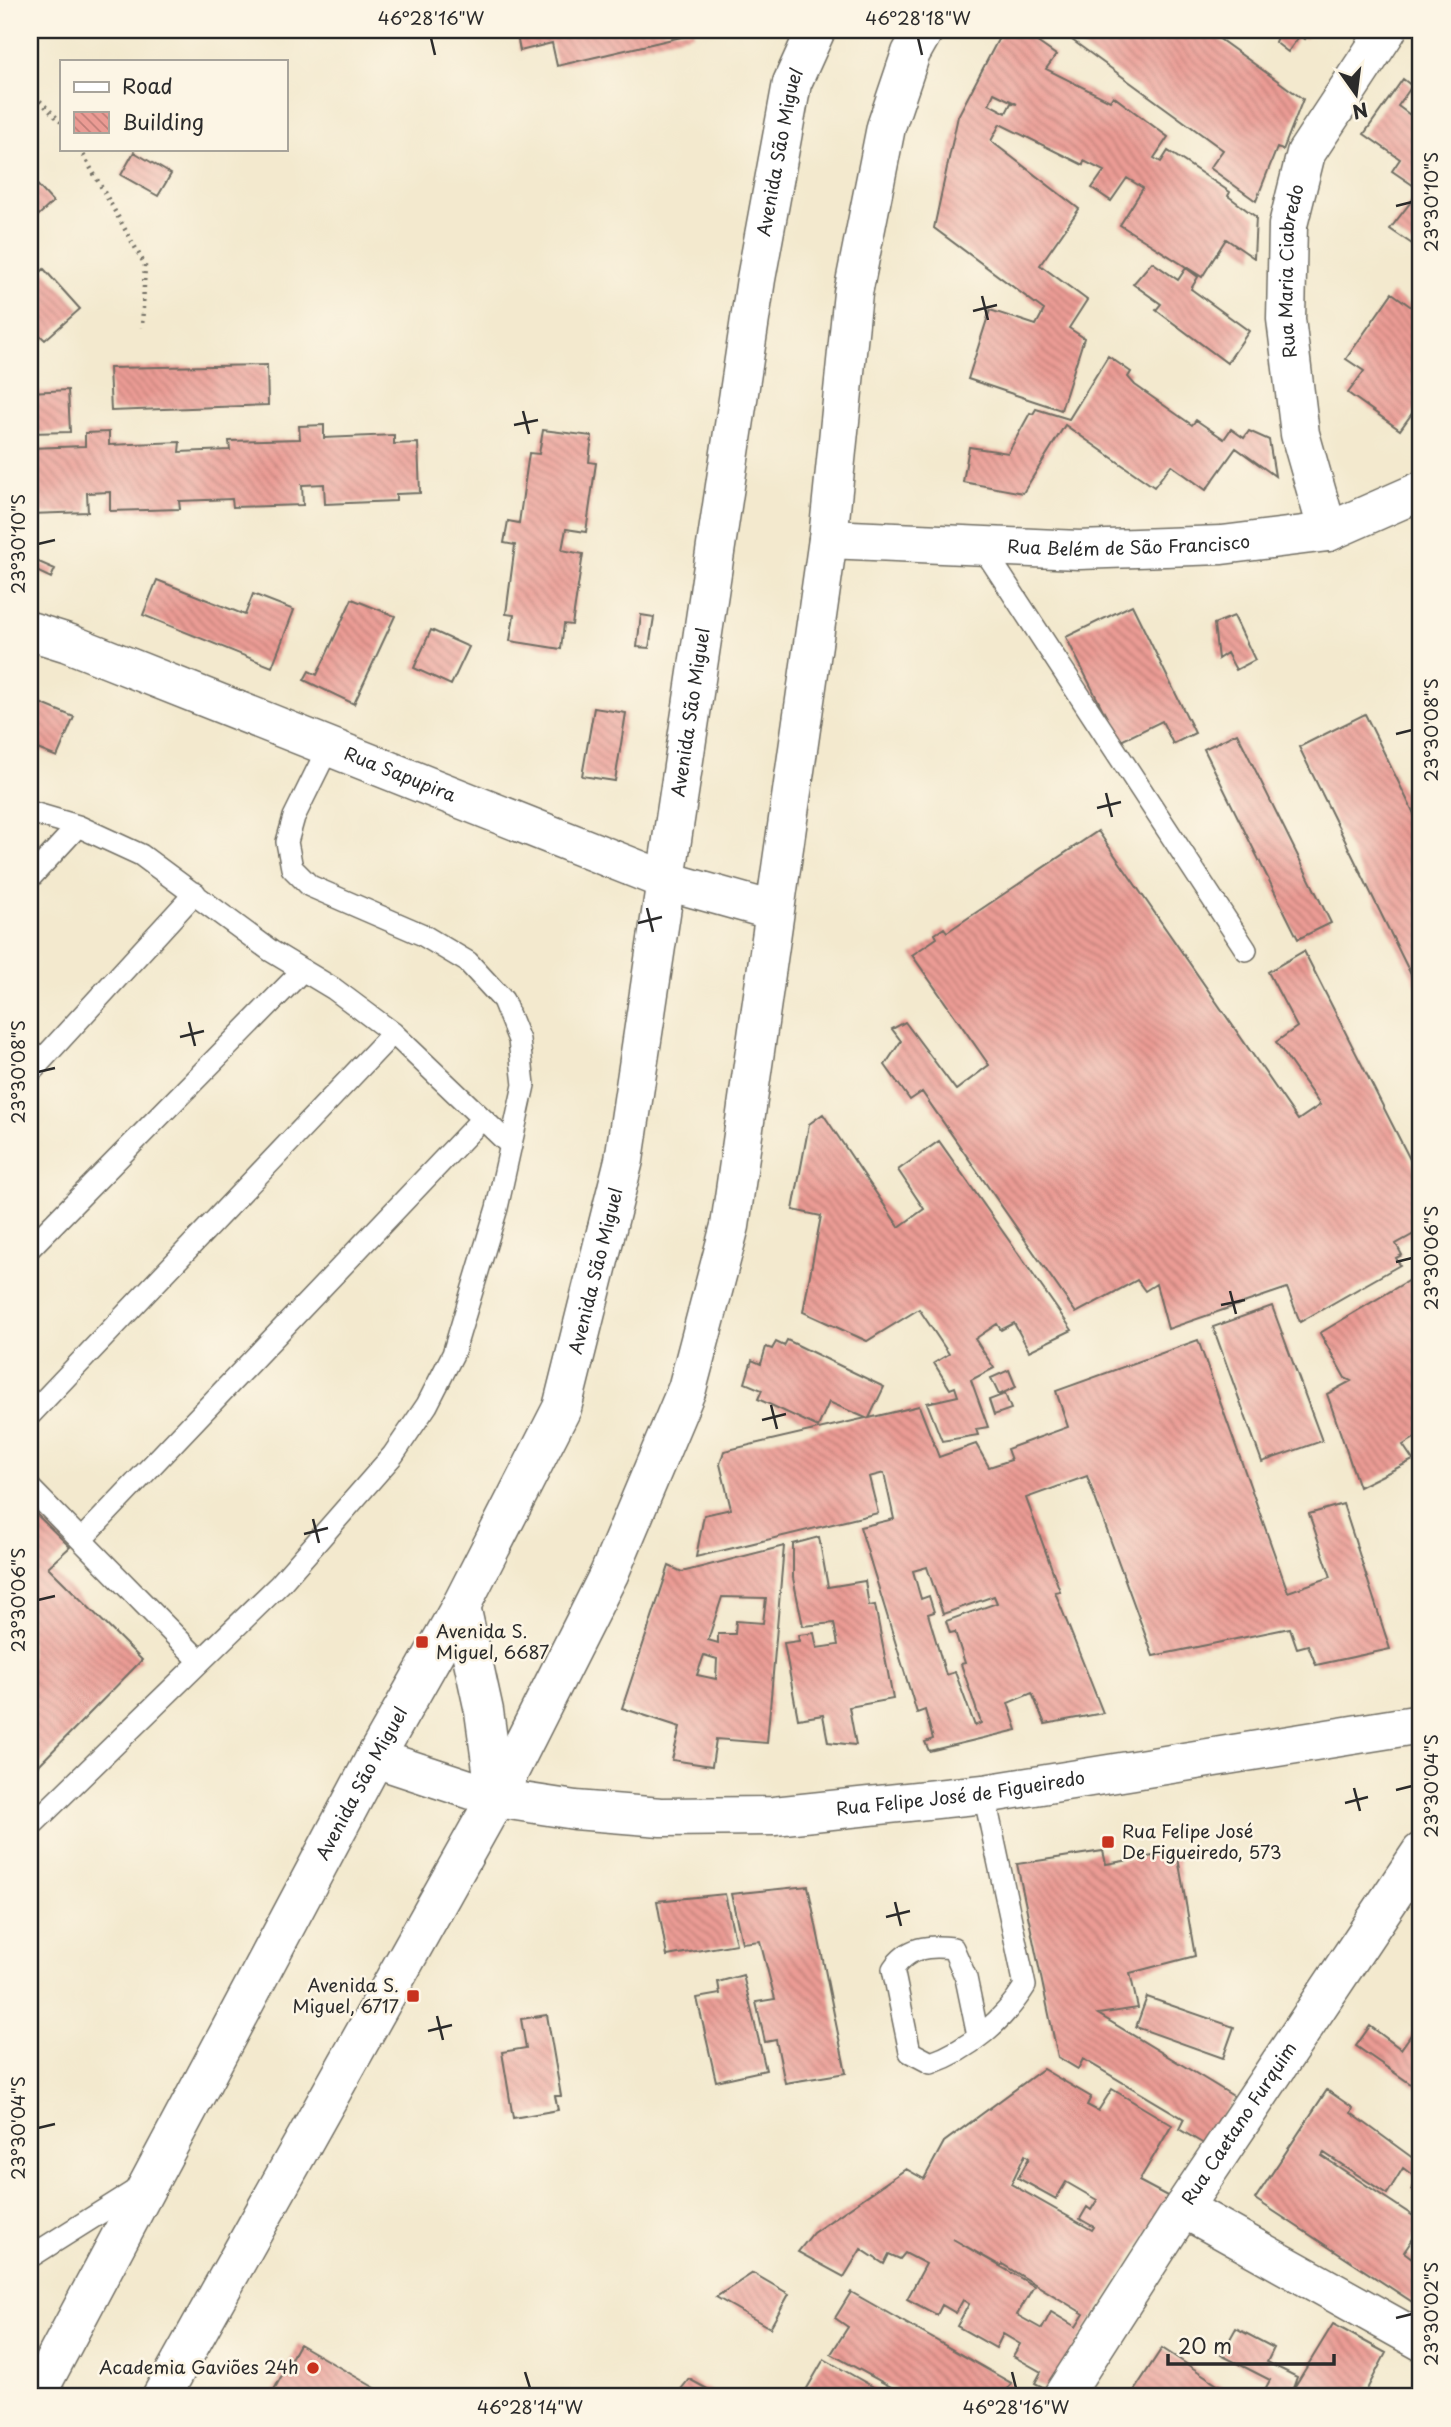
<svg xmlns="http://www.w3.org/2000/svg" width="1451" height="2427" viewBox="0 0 1451 2427" font-family="'Playpen Sans',sans-serif">
<defs>
<pattern id="building-back-hatch" width="6" height="6" patternUnits="userSpaceOnUse" patternTransform="scale(1.75)"><rect width="6" height="6" fill="#eb9b94"/><path d="M-1 5l2 2M0 0l6 6M5-1l2 2" fill="none" stroke="#bf7f79"/></pattern>
</defs>
<rect width="100%" height="100%" fill="#fcf5e5"/>
<filter id="ink" filterUnits="userSpaceOnUse"><feTurbulence type="fractalNoise" baseFrequency=".0143" numOctaves="2"/><feDisplacementMap in="SourceGraphic" scale="14" xChannelSelector="R" yChannelSelector="G"/><feConvolveMatrix kernelMatrix="1 2 1 2 8 2 1 2 1" color-interpolation-filters="sRGB"/></filter>
<filter id="wash" filterUnits="userSpaceOnUse"><feTurbulence type="fractalNoise" baseFrequency=".00686" numOctaves="4" result="noise"/><feDisplacementMap in="SourceGraphic" scale="28" xChannelSelector="R" yChannelSelector="G"/><feGaussianBlur stdDeviation="1.57" result="paint"/><feColorMatrix in="noise" values="0 0 0 0 0 0 0 0 0 0 0 0 0 0 0 0 0 1.4 0 .05"/><feComposite in="paint" operator="in"/></filter>
<g filter="url(#wash)">
<rect width="100%" height="100%" fill="#f3e9ce"/>
<g id="blocks">
<path fill="url(#building-back-hatch)" fill-rule="evenodd" d="M516 30H693L694 34 557 66 552 43 520 51Z
M1003 30H1020L1056 55 1046 69 1110 101 1113 96 1168 137 1154 158 1161 162 1168 151 1230 192 1228 196 1256 217 1254 258 1226 239 1202 277 1120 225 1143 188 1127 178 1111 201 1092 188 1104 171 1084 161 1083 165 1000 124 991 141 1079 209 1040 265 1087 300 1069 328 1084 338 1061 410 968 379 990 310 1036 325 1044 310 934 228 958 116ZM994 93 1017 104 1011 103 1006 113 989 104Z
M1063 30H1207L1303 99 1283 150 1277 148 1256 201 1210 168 1223 150 1061 32Z
M1266 30H1311L1305 39 1300 35 1288 52 1275 42 1277 37Z
M1403 79 1412 86 1398 106 1421 123V238L1415 246 1390 229 1420 190 1392 171 1400 159 1364 134Z
M134 152 171 174 158 196 121 175Z
M30 177 53 202 30 223Z
M1152 262 1178 280 1186 268 1198 277 1191 289 1249 331 1227 363 1156 310 1161 304 1133 284Z
M44 269 80 309 45 340 30 326V282Z
M1392 293 1417 311 1421 305V412L1416 408 1400 430 1348 393 1364 371 1346 359Z
M1108 356 1131 372 1128 377 1135 385 1192 425 1196 420 1224 439 1231 429 1244 438 1249 431 1269 440 1275 476 1236 448 1206 490 1171 465 1154 487 1065 425 1023 493 963 482 969 447 1008 453 1030 413 1033 414 1036 409 1069 419Z
M267 365 268 405 111 411 109 368Z
M68 390 70 432 30 433V392Z
M324 425V438L394 435V444L418 443 420 493 396 494V501L325 504 324 484 302 485 303 505 233 507 232 499 206 500 179 501 180 509 110 511V492L87 493 88 512 30 514V448L85 446V433L109 432V445L180 442 179 452 230 450 229 441 300 439 299 426Z
M543 430 592 436 589 462 596 463 586 532 566 529 562 550 583 554 572 625 564 624 561 649 510 641 514 615 506 614 515 545 504 543 508 521 519 523 529 453 539 454Z
M32 559 55 569 51 578 30 568Z
M157 580 245 615 253 594 294 610 272 667 143 615Z
M352 599 395 616 354 704 304 680 309 671 317 675Z
M1132 605 1195 733 1173 744 1162 721 1119 742 1066 637Z
M641 615 654 617 649 648 637 647Z
M1234 616 1255 660 1236 670 1227 653 1218 659 1214 624Z
M431 630 469 647 451 685 414 668Z
M30 699 74 717 57 757 30 746Z
M594 708 626 713 615 781 582 776Z
M1365 714 1421 828V995L1299 747Z
M1237 733 1331 923 1298 939 1204 749Z
M1098 831 1298 1120 1320 1105 1276 1042 1297 1027 1268 972 1304 951 1421 1181V1230L1396 1244 1402 1255 1396 1258 1400 1265 1300 1322 1287 1288 1168 1329 1156 1284 1145 1291 1137 1280 1076 1313 922 1092 910 1100 885 1065 901 1041 892 1029 905 1022 956 1090 989 1065 912 955 937 938 935 934 944 928 947 932Z
M823 1114 899 1227 924 1209 898 1170 939 1141 1072 1330 1029 1351 1014 1323 1001 1330 997 1324 975 1339 994 1368 971 1380 988 1427 976 1429 978 1435 942 1441 927 1403 958 1396 955 1387 950 1389 934 1363 949 1354 919 1309 867 1341 803 1312 821 1216 793 1210 809 1124Z
M1421 1273V1434L1403 1445 1413 1460 1359 1487 1327 1394 1351 1381 1345 1378 1320 1333Z
M1272 1306 1322 1441 1262 1462 1213 1327Z
M787 1340 884 1387 869 1418 919 1406 939 1457 976 1444 989 1467 1011 1460 1007 1449 1068 1427 1056 1391 1198 1340 1288 1592 1331 1577 1309 1514 1343 1504 1390 1649 1316 1665 1308 1645 1297 1648 1290 1628 1153 1656 1087 1476 1026 1498 1060 1591 1055 1592 1103 1713 1045 1724 1032 1693 1008 1703 1017 1730 929 1751 925 1742 933 1739 925 1710 917 1713 860 1527 894 1519 884 1473 869 1477 878 1513 696 1557 704 1515 731 1509 720 1464 724 1451 866 1418 829 1402 818 1427 758 1399 762 1390 745 1383 752 1360 761 1364 766 1347 772 1349 776 1342 784 1346ZM927 1567 943 1614 994 1596 997 1603 946 1621 950 1633 955 1632 965 1663 961 1664 981 1723 975 1726 955 1672 946 1675 928 1614 934 1612 929 1596 921 1599 913 1571Z
M1009 1370 1016 1387 999 1395 991 1378Z
M1005 1394 1011 1409 994 1415 989 1400Z
M30 1508 70 1547 48 1567 142 1660 30 1774Z
M819 1537 828 1587 865 1581 869 1606 875 1605 893 1699 849 1707 856 1745 828 1742 823 1715 798 1719 784 1643 799 1641 798 1635 814 1633 817 1648 838 1645 834 1623 803 1626 793 1578V1544Z
M784 1546 767 1743 716 1739 712 1766 672 1760 680 1727 622 1708 669 1566 682 1572ZM722 1597 766 1598 763 1623 736 1621 735 1634H718V1643L708 1640ZM704 1655 717 1659 716 1679 697 1675Z
M1103 1851 1106 1864 1177 1852 1195 1956 1130 1973 1138 2008 1098 2014 1235 2097 1204 2144 1179 2129 1184 2119 1083 2059 1078 2069 1058 2057 1017 1864Z
M808 1886 846 2073 785 2083 776 2040 765 2042 756 2002 775 1999 760 1941 742 1943 731 1894Z
M725 1894 736 1944 667 1956 657 1901Z
M743 1975 766 2070 716 2081 697 1998 720 1994 718 1982Z
M1147 1997 1234 2027 1223 2058 1136 2027Z
M547 2015 561 2096H555L558 2110 513 2118 502 2052 526 2048 521 2019Z
M1370 2026 1401 2049 1413 2032 1421 2037V2091L1356 2046Z
M1043 2069 1091 2097 1087 2105 1098 2111 1112 2089 1172 2125 1139 2181 1169 2197 1048 2390 1035 2383 1041 2372 1013 2356 1020 2344 1003 2334 996 2348 957 2326 969 2304 963 2300 956 2313 942 2305 937 2315 907 2299 926 2264 905 2253 900 2259 889 2254 884 2264 861 2249 844 2277 798 2252 813 2233 906 2169 924 2179 944 2142ZM1025 2155 1029 2158 1018 2178 1056 2199 1066 2182 1097 2200 1091 2210 1087 2207 1080 2219 1094 2227 1092 2230 1011 2184ZM953 2239 1001 2266 1002 2264 1084 2314 1076 2327 1051 2312 1042 2329 1017 2315 1034 2286Z
M1327 2090 1353 2108 1351 2113 1421 2164 1415 2177 1403 2168 1387 2194 1324 2153 1322 2156 1418 2219 1421 2213V2227L1404 2252 1421 2265V2298L1417 2305 1255 2199Z
M1421 2176V2196L1412 2189Z
M753 2273 789 2294 770 2328 716 2297Z
M851 2292 1011 2383 1004 2397H909L831 2354 848 2327 835 2318Z
M1333 2324 1386 2353 1366 2391 1373 2395 1375 2391 1387 2397H1261L1270 2380 1221 2355 1236 2328 1274 2348 1267 2362 1297 2377 1292 2391Z
M299 2344 382 2392 379 2397H270Z
M1162 2348 1225 2389 1219 2397H1130Z
M824 2359 891 2397H802Z
M689 2379 722 2397H675Z"/>
</g>
</g>
<g filter="url(#ink)">
<use href="#blocks" fill-opacity="0" stroke="#716e64" stroke-width="2"/>
<g fill="none" stroke-linecap="round" stroke-linejoin="round">
<defs>
<path id="service" d="M983 548 1246 950
M30 812 78 826 141 855 271 951 334 989 393 1033 511 1146
M30 878 78 826
M30 1073 195 893
M30 1248 303 970
M30 1415 393 1033
M30 1488 200 1661
M81 1540 482 1119
M30 1827 280 1584 393 1455 427 1405 453 1354 497 1208 524 1085 519 1040 503 1000 468 962 421 934 310 886 292 868 287 842 294 817 329 746
M978 2036 966 1978 953 1948C928 1945 908 1947 893 1969L910 2052 931 2063C969 2050 1004 2020 1025 1986L984 1794
M30 2257 141 2187"/>
<g id="minor">
<path id="s1" d="M1328 532 1300 434 1286 319 1288 225 1306 153 1387 30"/>
<path id="s2" d="M828 539 1079 550 1222 545 1328 532 1421 491"/>
<path id="s3" d="M30 631 68 643 667 881 774 911"/>
<path id="s4" d="M496 1798 575 1810 661 1817 774 1816 984 1794 1421 1724"/>
<path d="M1183 2208 1421 2341"/>
<path id="s5" d="M1062 2397 1183 2208 1421 1852"/>
</g>
<g id="primary">
<path d="M375 1758 496 1798 484 1711 461 1606"/>
<path id="s6" d="M35 2397 375 1758 461 1606 562 1408 624 1160 756 279 792 83 816 30"/>
<path d="M161 2397 496 1798 609 1574 687 1389 730 1226 828 539 853 293 886 127 911 53 924 30"/>
</g>
</defs>
<use href="#service" stroke="#716e64" stroke-width="24"/>
<use href="#minor" stroke="#716e64" stroke-width="41"/>
<use href="#primary" stroke="#716e64" stroke-width="41"/>
<path stroke="#716e64" stroke-width="4.5" stroke-dasharray="2 5" stroke-linecap="butt" d="M30 91 61 122
M80 149 145 265 142 328"/>
<use href="#service" stroke="#fff" stroke-width="21"/>
<use href="#minor" stroke="#fff" stroke-width="38"/>
<use href="#primary" stroke="#fff" stroke-width="38"/>
</g>
</g>
<path fill="none" stroke="#2b2b2b" stroke-width="2.5" d="M431 38 435 55M918 38 922 55M1396 206 1412 202M982 296 988 320M973 311 997 305M523 411 529 434M514 425 538 420M38 544 55 540M1396 734 1412 730M1106 793 1112 817M1097 808 1121 802M647 908 653 932M638 923 662 917M189 1022 195 1046M180 1037 204 1031M38 1072 55 1068M1396 1262 1412 1258M1230 1291 1236 1314M1221 1305 1245 1300M771 1405 777 1429M762 1420 786 1414M313 1519 319 1543M304 1534 328 1528M38 1600 55 1596M1354 1788 1360 1811M1396 1790 1412 1786M1345 1803 1368 1797M895 1902 901 1926M886 1917 910 1911M437 2016 443 2040M428 2031 452 2025M38 2128 55 2124M1396 2318 1412 2314M525 2372 530 2388M1012 2372 1016 2388"/>
<g fill="#c8321e" stroke="#fcf5e5" stroke-width="2.5">
<rect x="415" y="1635" width="14" height="14" rx="3.5"/>
<rect x="1101" y="1835" width="14" height="14" rx="3.5"/>
<rect x="406" y="1989" width="14" height="14" rx="3.5"/>
<circle cx="313" cy="2368" r="7"/>
</g>
<g text-anchor="middle" stroke-width="5" stroke-linejoin="round" paint-order="stroke">
<g font-size="18" fill="#2b2b2b" stroke="#fcf5e5">
<text dy="6" stroke="none"><textPath href="#s6" startOffset="2396">Avenida São Miguel</textPath></text>
<text dy="6" stroke="none"><textPath href="#s1" startOffset="266">Rua Maria Ciabredo</textPath></text>
<text dy="6" stroke="none"><textPath href="#s2" startOffset="301">Rua Belém de São Francisco</textPath></text>
<text dy="6" stroke="none"><textPath href="#s6" startOffset="1829">Avenida São Miguel</textPath></text>
<text dy="6" stroke="none"><textPath href="#s3" startOffset="397">Rua Sapupira</textPath></text>
<text dy="6" stroke="none"><textPath href="#s6" startOffset="1262">Avenida São Miguel</textPath></text>
<text dy="6" stroke="none"><textPath href="#s6" startOffset="695">Avenida São Miguel</textPath></text>
<text dy="6" stroke="none"><textPath href="#s4" startOffset="467">Rua Felipe José de Figueiredo</textPath></text>
<text dy="6" stroke="none"><textPath href="#s5" startOffset="326">Rua Caetano Furquim</textPath></text>
</g>
<g font-size="18" fill="#2b2b2b" stroke="#fcf5e5" text-anchor="start">
<text x="436" y="1638">Avenida S.<tspan x="436" dy="21">Miguel, 6687</tspan></text>
<text x="1122" y="1838">Rua Felipe José<tspan x="1122" dy="21">De Figueiredo, 573</tspan></text>
<text x="399" y="1992" text-anchor="end">Avenida S.<tspan x="399" dy="21">Miguel, 6717</tspan></text>
<text x="299" y="2374" text-anchor="end">Academia Gaviões 24h</text>
</g>
</g>
<rect width="1451" height="2427" fill="none" stroke="#fcf5e5" stroke-width="77"/>
<rect x="60" y="60" width="228" height="91" fill="#fcf5e5" stroke="#a8a49b" stroke-width="2"/>
<rect x="74" y="82" width="35" height="10" fill="#ffffff" stroke="#a8a49b" stroke-width="2"/>
<text x="122" y="94" font-size="21" fill="#2b2b2b">Road</text>
<rect x="74" y="112" width="35" height="21" fill="url(#building-back-hatch)" stroke="#a8a49b" stroke-width="2"/>
<text x="122" y="130" font-size="21" fill="#2b2b2b">Building</text>
<g transform="translate(1356 94) rotate(166)" stroke="#fcf5e5" stroke-width="5" paint-order="stroke">
<path d="M0-5L12 26L0 18L-12 26Z" fill="#2b2b2b"/>
<text y="-10" font-size="19" font-weight="bold" text-anchor="middle" fill="#2b2b2b">N</text>
</g>
<path d="M1168 2354v10h166v-10" fill="none" stroke="#2b2b2b" stroke-width="3.5"/>
<text x="1178" y="2354" font-size="21" fill="#2b2b2b" stroke="#fcf5e5" stroke-width="5" paint-order="stroke">20 m</text>
<rect x="38" y="38" width="1374" height="2350" fill="none" stroke="#2b2b2b" stroke-width="2.5"/>
<g font-size="18" text-anchor="middle" fill="#2b2b2b">
<text x="431" y="25">46°28'16"W</text>
<text x="918" y="25">46°28'18"W</text>
<text transform="translate(1432 202) rotate(-90)" y="6">23°30'10"S</text>
<text transform="translate(19 544) rotate(-90)" y="6">23°30'10"S</text>
<text transform="translate(1432 730) rotate(-90)" y="6">23°30'08"S</text>
<text transform="translate(19 1072) rotate(-90)" y="6">23°30'08"S</text>
<text transform="translate(1432 1258) rotate(-90)" y="6">23°30'06"S</text>
<text transform="translate(19 1600) rotate(-90)" y="6">23°30'06"S</text>
<text transform="translate(1432 1786) rotate(-90)" y="6">23°30'04"S</text>
<text transform="translate(19 2128) rotate(-90)" y="6">23°30'04"S</text>
<text transform="translate(1432 2314) rotate(-90)" y="6">23°30'02"S</text>
<text x="530" y="2414">46°28'14"W</text>
<text x="1016" y="2414">46°28'16"W</text>
</g>
</svg>
